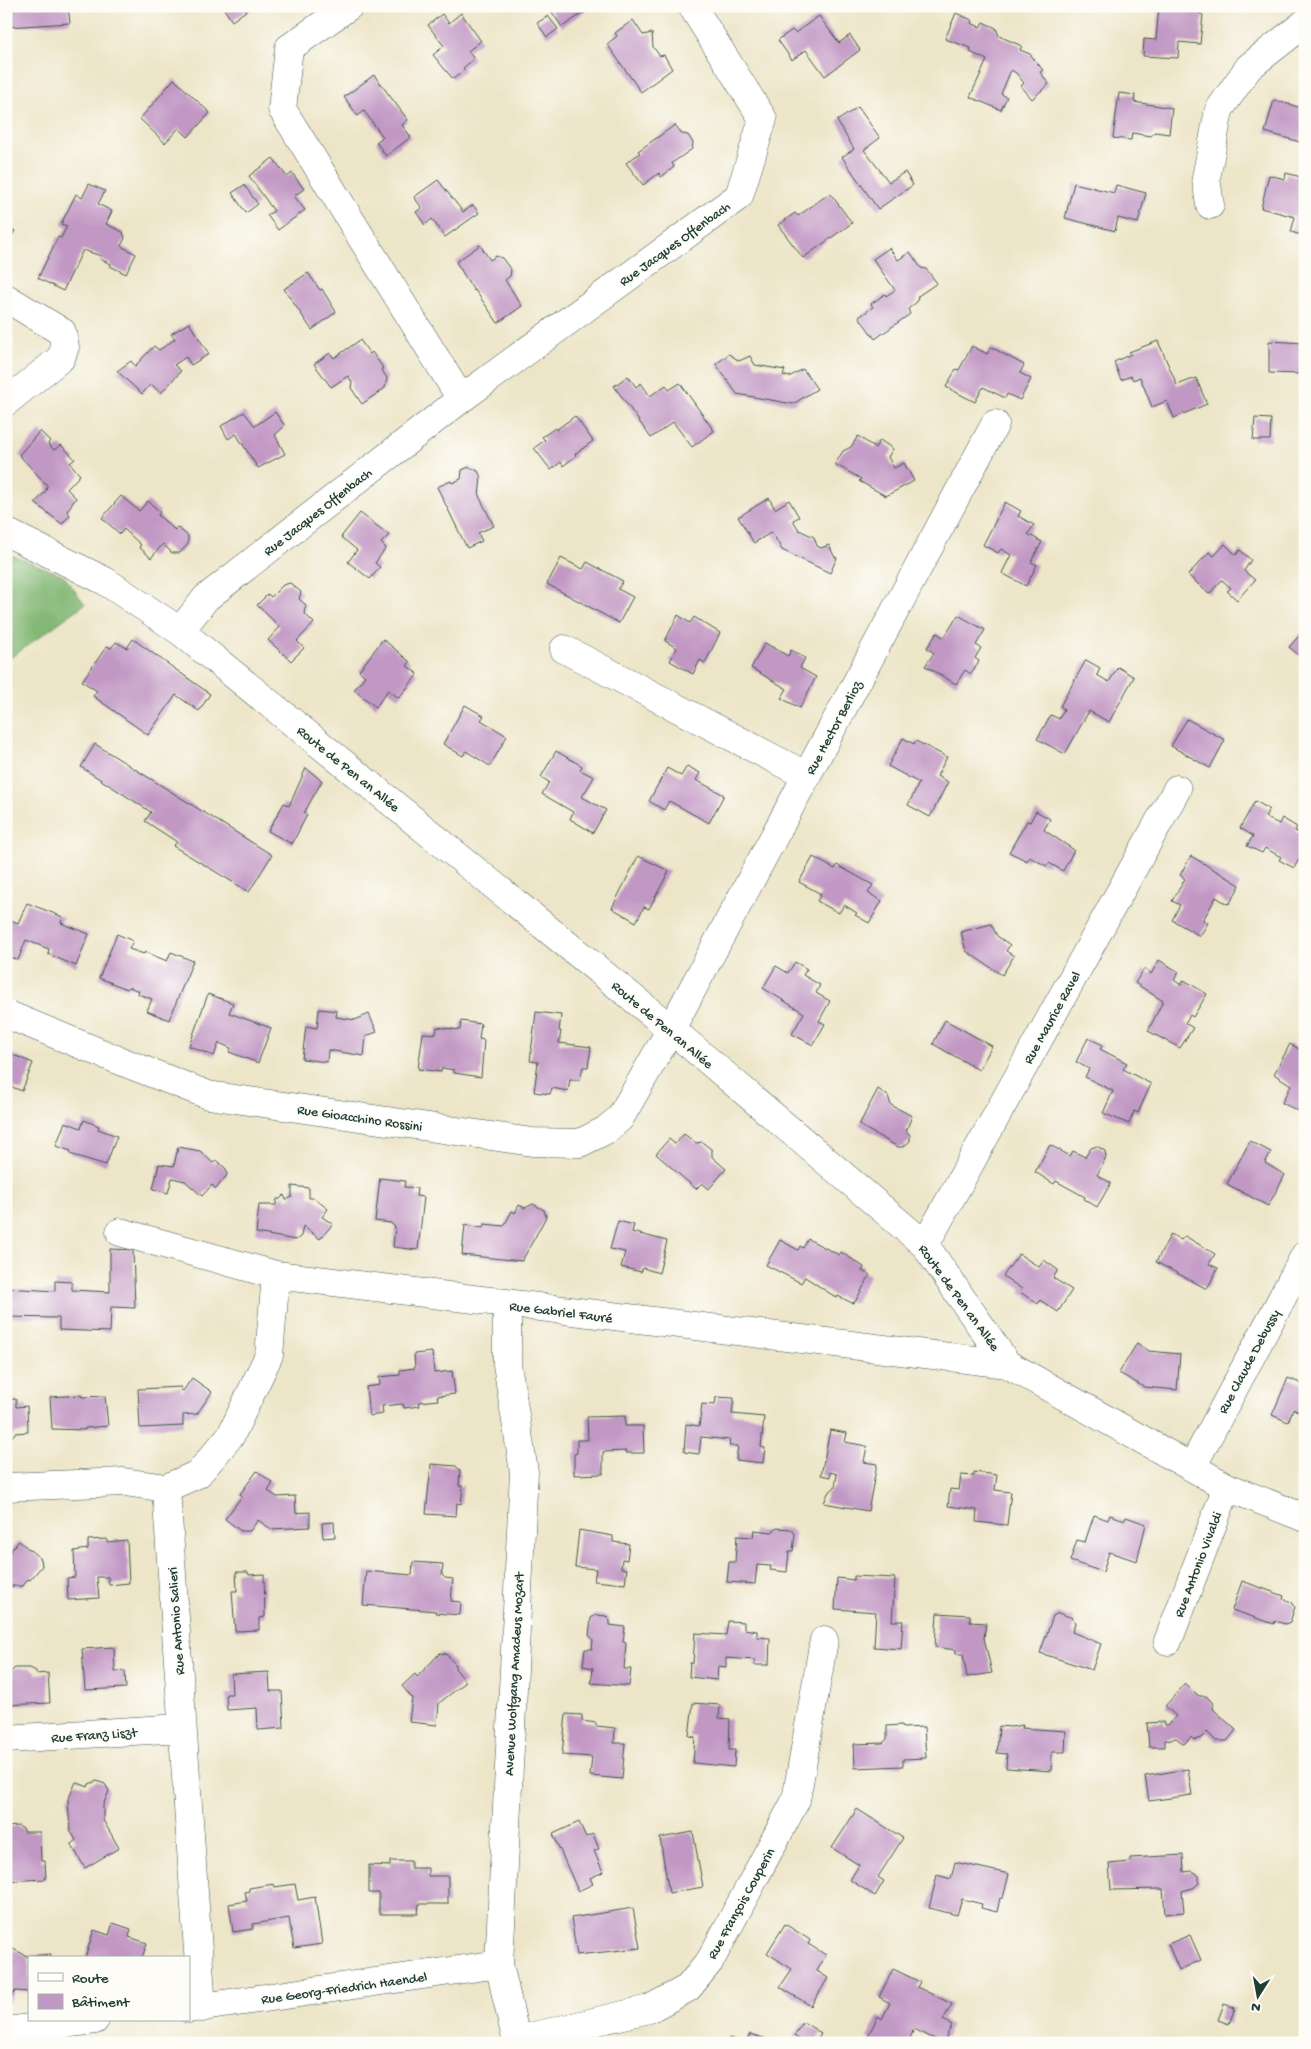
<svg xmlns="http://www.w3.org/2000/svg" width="1311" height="2049" viewBox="0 0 1311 2049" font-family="'Gochi Hand',sans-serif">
<rect width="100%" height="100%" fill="#fdfcf7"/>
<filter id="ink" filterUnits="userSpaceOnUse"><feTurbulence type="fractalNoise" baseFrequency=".02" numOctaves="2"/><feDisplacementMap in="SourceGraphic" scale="10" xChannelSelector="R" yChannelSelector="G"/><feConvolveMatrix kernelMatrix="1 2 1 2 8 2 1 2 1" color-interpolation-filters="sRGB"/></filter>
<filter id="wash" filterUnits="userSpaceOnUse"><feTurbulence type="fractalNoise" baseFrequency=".0096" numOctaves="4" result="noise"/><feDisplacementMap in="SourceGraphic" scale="20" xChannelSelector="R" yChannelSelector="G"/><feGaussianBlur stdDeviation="1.12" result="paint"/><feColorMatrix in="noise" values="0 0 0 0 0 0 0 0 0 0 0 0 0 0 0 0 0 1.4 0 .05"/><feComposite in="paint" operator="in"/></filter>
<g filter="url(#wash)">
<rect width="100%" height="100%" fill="#ede5c8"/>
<path fill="#83b875" stroke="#517a54" d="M6 553 63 575 85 604 6 661Z"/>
<g id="blocks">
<path fill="#c197c4" d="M7 6H68L70 23 8 27Z
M222 6H248L250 8 232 21Z
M548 6H583L586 11 562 27Z
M1159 6 1194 8V10L1203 15 1200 44 1179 42 1178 58 1143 56 1144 39 1156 40Z
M461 13 481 41 468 51 474 59 463 68 465 70 453 79 433 55 444 46 428 25 442 14 449 23Z
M956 13 972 20 971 23 980 27 983 22 996 28 999 36 1022 46 1020 50 1030 54 1043 70 1040 72 1049 84 1032 99 1021 86 1024 83 1016 73 1011 70 1001 94 1007 97 1001 110 970 97 987 60 970 52 971 48 945 39Z
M548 16 558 29 547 37 537 23Z
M819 16 839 43 850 35 860 50 825 76 806 50 792 60 778 40 792 30 795 33Z
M633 20 643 35 652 33 653 47 660 56 664 55 672 69 641 92 607 44 617 36 615 33Z
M374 75 408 120 402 125 411 137 386 156 376 142 383 137 364 111 358 116 344 97Z
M174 79 210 113 188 137 179 128 165 143 140 119Z
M1119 93 1135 95 1134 102 1172 108 1169 134 1155 132 1151 136 1132 133 1131 140 1113 138Z
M1274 100 1305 109V135L1303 134 1300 142 1265 132Z
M858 107 880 138 864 150 889 182 905 172 913 185 878 209 842 157 854 149 837 121Z
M675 125 682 134 688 135 693 143 692 149 672 163 674 167 661 177 659 173 643 185 626 163 640 153 638 151Z
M273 158 287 177 292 173 304 189 294 196 305 210 278 230 267 215 274 211 249 176Z
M1286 173 1301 177 1305 175V236L1291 232 1295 217 1261 208 1269 175 1285 179Z
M438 180 463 212 473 205 479 213 445 237 432 219 425 225 416 212 422 208 414 197Z
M1074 183 1114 193 1116 185 1146 193 1138 223 1118 218 1115 231 1065 218Z
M89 184 105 191 98 204 112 211 106 224 123 232 125 238 121 246 136 254 126 274 110 266 111 264 100 259 101 256 83 250 63 291 38 278 58 237 61 238 67 226 61 224 76 194 82 198Z
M244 185 258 204 246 213 232 193Z
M830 193 852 223 803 258 778 225 795 213 798 216Z
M6 226 15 231 6 245Z
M480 245 490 260 496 256 502 258 511 270 510 276 505 280 522 306 498 323 475 290 474 291 456 262Z
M889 248 898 260 910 252 921 268 926 269 937 283 918 296 917 302 908 309 910 314 875 339 859 317 873 307 871 304 885 294 886 296 895 290 873 259Z
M308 273 320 290 322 289 336 312 312 330 284 289Z
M189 323 209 354 191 365 186 357 174 365 181 371 161 393 151 384 142 394 117 371 131 361 135 366 154 346 159 350 175 339 171 334Z
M360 340 370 354 372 352 383 368 381 369 387 378 385 388 362 404 351 388 352 382 348 376 331 387 314 364 330 353 334 358Z
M1158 341 1177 385 1196 378 1207 404 1174 418 1167 401 1152 407 1140 377 1133 380 1131 376 1121 380 1114 362 1131 354 1129 352Z
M1269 341 1305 343V391H1301V374L1269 373Z
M972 346 987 354 991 347 1024 365 1020 373 1031 379 1020 400 1007 394 1005 398 983 387 975 402 946 387 956 369 959 370Z
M729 354 739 361 750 356 755 365 785 370 783 375 789 377 803 369 817 389 793 404 737 394 716 364Z
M628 376 636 387 641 383 650 396 666 385 669 390 680 383 714 431 692 447 673 422 651 438 614 386Z
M244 412 255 426 275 412 285 426 275 435 285 454 258 468 236 434 228 439 221 426Z
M575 416 593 441 575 454 576 456 563 466 561 462 551 470 534 448 545 440 542 437 555 428 556 430Z
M1255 418 1271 419 1270 440H1253Z
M40 431 50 441 48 444 54 450 61 445 75 459 70 463 80 475 67 489 76 498 67 511 70 515 62 524 35 503 46 491 47 485 19 455Z
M858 436 875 448 880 440 893 449 888 457 894 468 904 463 914 481 886 496 859 481 861 479 835 464 843 451 851 447Z
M469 467 478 471 481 477 479 496 494 526 478 533 482 541 467 548 437 487 451 481 452 483 461 479 462 470Z
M121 496 139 511 148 501 160 512 158 515 175 530 177 527 188 536V544L180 553H172L163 544 151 558 139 547 141 545 124 529 120 534 102 518Z
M769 498 775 509 789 500 799 517 793 520 799 530 814 537 817 546 821 548 829 545 834 556 837 558 830 573 782 550 772 532 754 543 738 517Z
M1005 502 1021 511 1018 516 1034 525 1028 534 1042 542 1031 562 1037 565 1026 586 1002 573 1011 555 1001 549 998 553 983 545Z
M360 513 389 535 381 543 386 548 375 563 380 567 370 579 348 562 357 550 341 537Z
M1225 544 1236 555 1240 550 1251 560 1244 571 1255 580 1237 600 1227 591 1231 588 1222 580 1209 594 1188 575 1209 552 1214 556Z
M561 558 583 569 587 562 623 581 618 589 633 597 619 623 547 584Z
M290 583 301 592 299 599 306 605 304 613 314 623 297 641 304 648 291 661 268 640 280 627 257 605 268 594 271 597 283 585Z
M678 615 690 623 694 617 720 633 705 663 700 660 693 674 670 661 677 648 665 641Z
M958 615 985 630 976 645 981 648 975 658 979 661 971 674 965 670 956 684 925 666 934 653 927 648 937 633 944 638Z
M1305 629V656L1302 658 1289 647Z
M133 639 210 694 199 711 176 695 148 735 93 696 97 691 82 681 107 646 111 648 116 642 127 648Z
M383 639 410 662 407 666 418 674 399 698 388 690 376 707 354 690 365 676 359 671Z
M765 643 788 656 791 650 805 658 800 668 816 677 800 708 781 698 787 689 751 668Z
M1086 660 1100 668 1097 675 1109 682 1118 667 1134 677 1109 722 1089 711 1065 754 1037 739 1051 715 1059 719 1064 709 1060 706Z
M465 705 484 716 481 720 507 736 490 766 466 751 463 756 443 744Z
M1187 719 1225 740 1210 768 1171 746Z
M903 738 914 744 916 741 947 757 937 776 948 782 930 817 908 805 919 783 888 766Z
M95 744 272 855 249 892 173 846 177 842 145 821 151 812 81 767Z
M556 751 582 766 580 770 594 777 582 797 606 810 593 833 570 819 573 812 542 794 549 782 541 777Z
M687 766 700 773 696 780 724 795 709 823 669 801 664 810 649 801 667 768 681 776Z
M306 768 322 781 304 813 307 815 292 844 268 831 284 803 289 806Z
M1255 801 1269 809 1265 817 1279 824 1282 818 1297 827 1295 831 1305 836V849L1294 868 1279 860 1281 857 1265 848 1262 853 1247 846 1253 836 1240 828Z
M1036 811 1050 819 1044 830 1074 850 1063 871 1049 863 1047 866 1029 857 1027 861 1009 852 1027 821 1030 822Z
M638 856 669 871 649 909 644 907 636 922 612 908Z
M1191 856 1240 885 1230 903 1227 904 1216 897 1203 920 1208 923 1200 936 1172 920 1180 905 1172 901 1185 879 1180 875Z
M813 857 835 869 837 865 873 885 868 893 882 901 869 923 855 915 857 913 844 905 839 913 817 901 821 894 799 882Z
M27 903 63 917 61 923 89 934 76 966 48 954 49 949 26 940 18 960 6 956V918L18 923Z
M991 924 997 936 1010 945 1006 951 1014 956 1002 975 966 951 961 932Z
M117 934 133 941 129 949 144 954 145 952 167 961 171 952 193 961 169 1020 147 1011 152 999 138 994 139 991 129 987 127 989 99 978Z
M1159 960 1179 972 1174 980 1181 985 1184 980 1207 994 1193 1017 1190 1015 1185 1023 1193 1028 1180 1048 1148 1031 1163 1001 1135 983 1144 969 1151 974Z
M795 962 807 969 803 975 820 985 816 993 830 1001 819 1021 825 1024 813 1045 792 1034 804 1013 763 988 776 966 788 973Z
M208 994 233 1003 229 1013 271 1028 258 1063 229 1052 231 1048 219 1043 214 1056 189 1046Z
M319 1009 337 1011 336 1017 355 1020 369 1014 377 1032 366 1036 364 1056 328 1050 327 1062 302 1059 306 1026 317 1028Z
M536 1012 561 1015 559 1031H561L559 1043 591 1047 588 1067H583L580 1080H570L568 1091 552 1088 550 1094 534 1092 538 1062 530 1061Z
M945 1020 992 1046 979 1070 933 1044Z
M461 1021 481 1024 479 1039 484 1040 481 1077 454 1073V1070L442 1068 441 1072 418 1069 423 1033 436 1034 437 1027 460 1030Z
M1088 1038 1103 1045 1100 1049 1127 1063 1123 1069 1151 1084 1138 1113 1134 1111 1129 1124 1103 1113 1113 1091 1085 1077 1089 1069 1076 1062Z
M1290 1044 1305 1052V1114L1282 1103 1291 1085 1274 1074Z
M6 1052 33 1063 22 1091 12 1087 6 1101Z
M878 1089 888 1096 891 1105 912 1116 906 1131 910 1135V1141L903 1147H898L859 1125Z
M84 1120 99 1126 98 1129 117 1136 106 1165 70 1154 71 1151 56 1146 65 1122 81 1128Z
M684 1134 696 1143 702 1142 712 1150V1157L726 1169 709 1189 702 1183 696 1189 656 1154 669 1139 675 1144Z
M1250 1141 1271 1152 1265 1163 1285 1175 1268 1206 1227 1184Z
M1050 1145 1070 1156 1073 1151 1085 1157 1091 1148 1097 1146 1105 1151 1106 1157 1097 1175 1111 1183 1097 1207 1084 1199 1085 1197 1056 1181 1054 1184 1035 1172Z
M178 1147 200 1151 213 1163 217 1160 226 1169 227 1175 216 1189 212 1185 202 1196 185 1181 172 1178 168 1193 153 1189 159 1164 174 1166Z
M380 1178 405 1181 404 1187 417 1188 416 1196 424 1197 418 1250 393 1247 395 1227 391 1223 375 1221Z
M292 1186 309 1188V1198H314L328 1209 322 1217 333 1224 320 1239 303 1226 301 1236 296 1240 256 1233 259 1205H276L277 1199H280L284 1195 286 1200 292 1197Z
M533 1204 544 1210 546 1217 522 1261 462 1255 465 1225 483 1228 484 1224 504 1226 512 1211 515 1213 519 1205 525 1208Z
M618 1221 634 1225 632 1232 667 1241 659 1273 643 1268 641 1272 621 1267 625 1252 610 1249Z
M1171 1234 1181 1240 1185 1236 1215 1254 1209 1264 1218 1268 1207 1289 1156 1262Z
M808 1239 839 1255 841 1252 864 1267 862 1271 870 1275 855 1302 852 1303 838 1296 837 1298 805 1277 801 1283 766 1265 780 1240 798 1250 800 1246 803 1248Z
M110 1249 133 1250 135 1308 111 1307 110 1332 59 1330V1318L6 1317V1288L55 1291V1281L72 1282V1290L110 1292Z
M1019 1254 1039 1267 1044 1260 1058 1270 1053 1278 1072 1290 1058 1312 1040 1300 1038 1304 1020 1292 1022 1289 1003 1276Z
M1137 1343 1149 1351 1180 1354 1177 1390 1144 1387 1119 1373Z
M432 1352 434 1373 452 1371 455 1394 437 1396 438 1400 419 1402 420 1406 404 1408 403 1404 382 1406 383 1414 369 1416 366 1387 380 1385 379 1377 400 1375V1370L415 1368 414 1354Z
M192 1378 212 1392 197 1414 183 1415V1426L140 1428 138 1389 181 1387V1391H183Z
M1288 1378 1305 1385V1414L1293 1409 1288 1422 1272 1415Z
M81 1395 82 1397 105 1396 108 1426 85 1428V1430L52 1429 50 1397Z
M716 1397 734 1398 732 1414 764 1417 761 1447 765 1448 763 1463 736 1460 738 1446H729L730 1440 701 1437 699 1454 684 1452 686 1424 699 1426 702 1404 715 1405Z
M16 1399V1407L27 1406 28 1432 15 1433 10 1439 6 1435V1400Z
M625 1416V1426H643L644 1453H626V1451L603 1452V1474L574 1475V1454L577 1453V1440H588L587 1417Z
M830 1430 847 1433 845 1442 867 1446 864 1462 877 1464 868 1511 824 1503 828 1493 835 1487 837 1474 830 1472V1477L821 1475Z
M431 1464 456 1466 460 1471 459 1486H463L461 1504 457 1503 456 1516 426 1514Z
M257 1471 273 1483 268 1491 277 1497 295 1496 296 1513 310 1512V1527L271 1529 258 1520 250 1531H241L225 1519 242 1496 240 1494Z
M974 1472 997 1475 995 1490 1011 1492 1007 1525 976 1522 977 1510 948 1506 950 1489 959 1490 961 1475 974 1476Z
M1094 1515 1108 1520 1110 1515 1125 1520 1126 1517 1146 1524 1137 1561 1109 1552 1103 1572 1070 1561 1077 1540 1085 1542Z
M334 1522 335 1537 323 1538 322 1523Z
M777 1528 791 1529 795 1534 793 1551H789L787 1572 770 1570 771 1566 757 1565 755 1584 727 1582 729 1562H735L737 1536 753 1537 754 1530 772 1532Z
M579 1530 613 1536V1542L629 1544 627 1560 622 1559 621 1568 627 1569 625 1584 594 1581 596 1569 575 1567Z
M107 1539V1542L127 1540 129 1583 109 1585 108 1577H97L99 1598 68 1600 67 1578 75 1577 74 1551 88 1549V1540Z
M19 1541 41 1559 42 1566 30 1580 28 1579 23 1586H6V1553H9Z
M413 1562 443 1564 442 1575 445 1578 453 1579 451 1601 461 1602 460 1615 435 1613 436 1611 363 1605 366 1571 412 1575Z
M236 1572H248L249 1575 264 1574 265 1617 259 1618V1630L235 1631 232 1591H237Z
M854 1576 895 1578 892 1621H903L901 1649 874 1647 876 1612 835 1609 837 1578 854 1580Z
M1242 1581 1284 1596 1283 1599 1292 1602 1295 1607 1290 1622 1285 1624 1275 1621 1274 1624 1232 1610Z
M937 1613 970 1615V1622L986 1623 984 1638 992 1673 967 1677 963 1654H956V1650L935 1647Z
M1058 1613 1073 1618 1075 1623 1072 1632 1101 1644 1092 1670 1040 1653 1053 1616Z
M596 1615 606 1616 610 1621V1625L625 1627 623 1642 626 1643 624 1669H631L629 1686 591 1683 593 1668 583 1666 585 1649H592L593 1640 589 1635 591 1618Z
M728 1621 744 1622V1629L757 1631V1637L770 1638 769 1665H754L755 1660 726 1658V1667L718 1666 717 1680 689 1677 690 1663H693L695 1633 726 1635Z
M114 1647 115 1672 125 1671 126 1688 85 1690 82 1649Z
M440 1653 446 1654 455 1664V1668L466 1682 439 1703 437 1725 409 1722 412 1698 402 1686 415 1674 417 1677Z
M15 1668H30L36 1671V1674L48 1673 50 1703 6 1705V1675H10V1672Z
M269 1672 270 1691H282L284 1728 258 1730 257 1708 227 1710 226 1694H232L231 1674Z
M1185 1684 1199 1696H1206L1212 1702 1214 1710 1236 1730 1227 1741H1216L1207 1732 1201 1738 1194 1740 1191 1737 1184 1744 1176 1738 1165 1740V1747H1149L1147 1723 1164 1722V1725H1168L1176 1716 1165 1706Z
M693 1703 720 1705 719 1718 730 1719 729 1750H735L734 1767 693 1763 695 1737 689 1736Z
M566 1714 582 1715V1721L596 1723V1726L615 1728 614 1743H625L622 1779 590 1776 592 1757 562 1755Z
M902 1725 903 1728 924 1727 926 1758 903 1759V1766L855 1768 854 1744 883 1743 887 1739V1726Z
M1023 1725 1022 1728 1066 1731 1065 1752H1052L1051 1771 1006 1768 1007 1754 997 1753 999 1726 1011 1727Z
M1188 1769 1192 1795 1149 1801 1145 1776Z
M97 1781 105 1784 109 1791 103 1805V1820L119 1848 85 1868 71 1844 76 1840 70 1830 68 1800 76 1782 88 1787 89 1784Z
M857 1809 903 1838 878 1877 884 1881 875 1896 850 1880 859 1865 832 1848Z
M579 1822 586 1837 593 1834 599 1849 594 1851 603 1872 590 1878 593 1884 578 1891 553 1834Z
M18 1826 24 1829V1832H40L41 1861H45L46 1879 6 1881V1827Z
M693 1832 703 1887 669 1893 660 1838Z
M1183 1855 1184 1872 1192 1871 1196 1873 1199 1876V1883L1193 1888 1182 1891 1184 1912 1165 1914 1163 1889 1111 1890 1109 1864 1130 1862V1858Z
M390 1861H411V1868H428V1876H448V1904H419L418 1914H379V1893H369V1865L390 1866Z
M955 1862 1009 1874 1003 1898H1000L997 1912 981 1908 982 1904 962 1899 957 1915 929 1908 937 1875 951 1879Z
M274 1884 275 1887 295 1884 298 1900 315 1897 322 1944 294 1948 289 1918 253 1924V1929L233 1932 229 1904 247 1901 245 1892 249 1891V1888Z
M633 1908 640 1948 577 1955 571 1918Z
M113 1923 131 1929 129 1937 147 1943 142 1958H85L94 1930 109 1935Z
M785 1924 810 1940 808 1944 826 1955 817 1971 828 1978 811 2006 780 1987 792 1969 767 1953Z
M1190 1935 1201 1960 1179 1970 1168 1944Z
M9 1947 29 1957V1992L15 1991 8 2003H6V1951Z
M51 1954V1958H30V1956Z
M893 1969 920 1982 917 1987 952 2004 943 2020 952 2025 943 2043 914 2029 908 2043H876L867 2038 878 2016 882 2019 890 2003 879 1997Z
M1224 2004 1235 2008 1229 2024 1218 2020Z
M803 2022 821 2033 815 2043H805L794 2036Z
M750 2034 763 2038 776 2043H728L729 2038 744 2042 748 2038Z"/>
</g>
</g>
<g filter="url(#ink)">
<use href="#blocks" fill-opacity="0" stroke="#3e564a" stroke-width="1"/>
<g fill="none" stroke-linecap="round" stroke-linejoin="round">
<defs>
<path id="minor" d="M349 6 289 48 282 109 461 399
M1210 205 1206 178 1219 110 1249 67 1305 23
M6 298 62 332 65 347 61 358 6 402
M6 532 105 581 180 631 671 1029 925 1245 1007 1364 1227 1487 1305 1518
M180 631 206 598 461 399 739 196 763 119 692 6
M564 649 807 776
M6 1014 118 1060 208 1095 532 1142 580 1143 606 1130 620 1118 671 1029 995 424
M120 1232 276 1275 1007 1364
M925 1245 1177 789
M507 1305V1364L524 1472 499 1964 517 2043
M1192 1467 1305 1255
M6 1487 124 1482 166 1488
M1168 1641 1227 1487
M6 1739 181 1728
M202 2008 166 1488 198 1474 231 1435 269 1355 276 1275
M189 2009 499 1964
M6 2031 95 2020
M517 2040 649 2009 688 1988 710 1961 796 1800 824 1640"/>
</defs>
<use href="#minor" stroke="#3e564a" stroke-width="29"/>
<use href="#minor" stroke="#fff" stroke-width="28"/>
</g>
</g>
<g text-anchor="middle" stroke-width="4" stroke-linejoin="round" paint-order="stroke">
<g font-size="14" fill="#1f3d34" stroke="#fdfcf7">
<text transform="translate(674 243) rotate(-36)" y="5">Rue Jacques Offenbach</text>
<text transform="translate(317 511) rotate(-38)" y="5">Rue Jacques Offenbach</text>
<text transform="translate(833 727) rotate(-62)" y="5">Rue Hector Berlioz</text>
<text transform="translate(349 768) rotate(39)" y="5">Route de Pen an Allée</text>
<text transform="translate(1051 1017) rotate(-61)" y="5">Rue Maurice Ravel</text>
<text transform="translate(663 1024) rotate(40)" y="5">Route de Pen an Allée</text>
<text transform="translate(360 1117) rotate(8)" y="5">Rue Gioacchino Rossini</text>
<text transform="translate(960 1297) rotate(54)" y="5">Route de Pen an Allée</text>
<text transform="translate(561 1311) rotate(7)" y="5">Rue Gabriel Fauré</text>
<text transform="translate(1248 1361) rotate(-62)" y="5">Rue Claude Debussy</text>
<text transform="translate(1197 1564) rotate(-69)" y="5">Rue Antonio Vivaldi</text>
<text transform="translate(175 1621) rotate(-94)" y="5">Rue Antonio Salieri</text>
<text transform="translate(513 1674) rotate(-87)" y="5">Avenue Wolfgang Amadeus Mozart</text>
<text transform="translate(94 1734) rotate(-4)" y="5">Rue Franz Liszt</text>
<text transform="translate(740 1903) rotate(-61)" y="5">Rue François Couperin</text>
<text transform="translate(344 1987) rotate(-8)" y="5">Rue Georg-Friedrich Haendel</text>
</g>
</g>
<rect width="1311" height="2049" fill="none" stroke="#fdfcf7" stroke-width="25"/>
<rect x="28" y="1956" width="162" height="65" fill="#fdfcf7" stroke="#a4b0a9"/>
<rect x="38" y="1973" width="25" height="8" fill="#ffffff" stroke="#a4b0a9"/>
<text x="72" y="1982" font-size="15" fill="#1f3d34">Route</text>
<rect x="38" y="1994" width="25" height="15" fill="#c197c4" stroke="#a4b0a9"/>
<text x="72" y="2006" font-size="15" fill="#1f3d34">Bâtiment</text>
<g transform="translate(1258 1996) rotate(191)" stroke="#fdfcf7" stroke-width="4" paint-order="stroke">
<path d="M0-4L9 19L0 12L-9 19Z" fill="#1f3d34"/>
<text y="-8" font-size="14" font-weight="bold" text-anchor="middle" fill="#1f3d34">N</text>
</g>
</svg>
